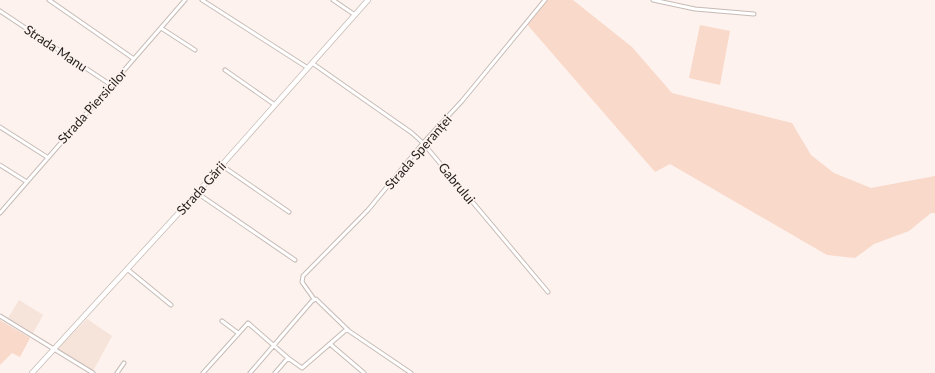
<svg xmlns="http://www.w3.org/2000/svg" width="935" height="373" viewBox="0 0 935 373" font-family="Lato,sans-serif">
<rect width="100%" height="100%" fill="#fdf2ed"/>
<path fill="#f6e3da" d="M19 300 43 315 33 333 8 318Z
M87 319 112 336 93 371 57 349Z"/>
<path fill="#f9d9ca" d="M542 0H573L632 47 672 93 792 123 811 155 834 173 871 188 935 176V213H931L909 231 874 244 855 258 827 255 670 164 655 172 525 22Z
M700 25 730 31 720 85 689 78Z
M0 320 30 338 20 357 12 353 0 365Z"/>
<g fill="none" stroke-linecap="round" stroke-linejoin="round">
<defs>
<path id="street" d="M49 0 134 59
M202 0 308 68
M333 0 355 15
M653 0 695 9 754 14
M0 11 111 85
M161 28 195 50
M312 63 412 133 423 143 548 292
M225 70 275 105
M0 127 47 157
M0 165 27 182
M221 165 289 212
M197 193 295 260
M0 213 185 0
M127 269 171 305
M314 299 302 282 303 276 368 210 423 143 462 101 545 0
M0 316 93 373
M222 321 238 333
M330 344 364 373
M117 373 124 363
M203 373 248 323 288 358 302 368 347 329
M250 373 312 301 316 299 349 331 411 373
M275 373 288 358"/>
<path id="secondary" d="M32 373 197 193 368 0"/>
</defs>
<use href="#street" stroke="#c6bbb6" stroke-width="5"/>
<use href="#secondary" stroke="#c6bbb6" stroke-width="6"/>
<use href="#street" stroke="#fff" stroke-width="3"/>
<use href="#secondary" stroke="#fff" stroke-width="4.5"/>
</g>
<g text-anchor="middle" stroke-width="3.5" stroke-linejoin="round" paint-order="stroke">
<g font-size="13" fill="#201c1a" stroke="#fdf2ed">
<text transform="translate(56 48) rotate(34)" y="5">Strada Manu</text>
<text transform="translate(92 106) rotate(-48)" y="5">Strada Piersicilor</text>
<text transform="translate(418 152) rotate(-49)" y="5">Strada Speranței</text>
<text transform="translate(457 183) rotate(50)" y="5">Gabrului</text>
<text transform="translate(201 188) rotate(-48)" y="5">Strada Gării</text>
</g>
</g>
</svg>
